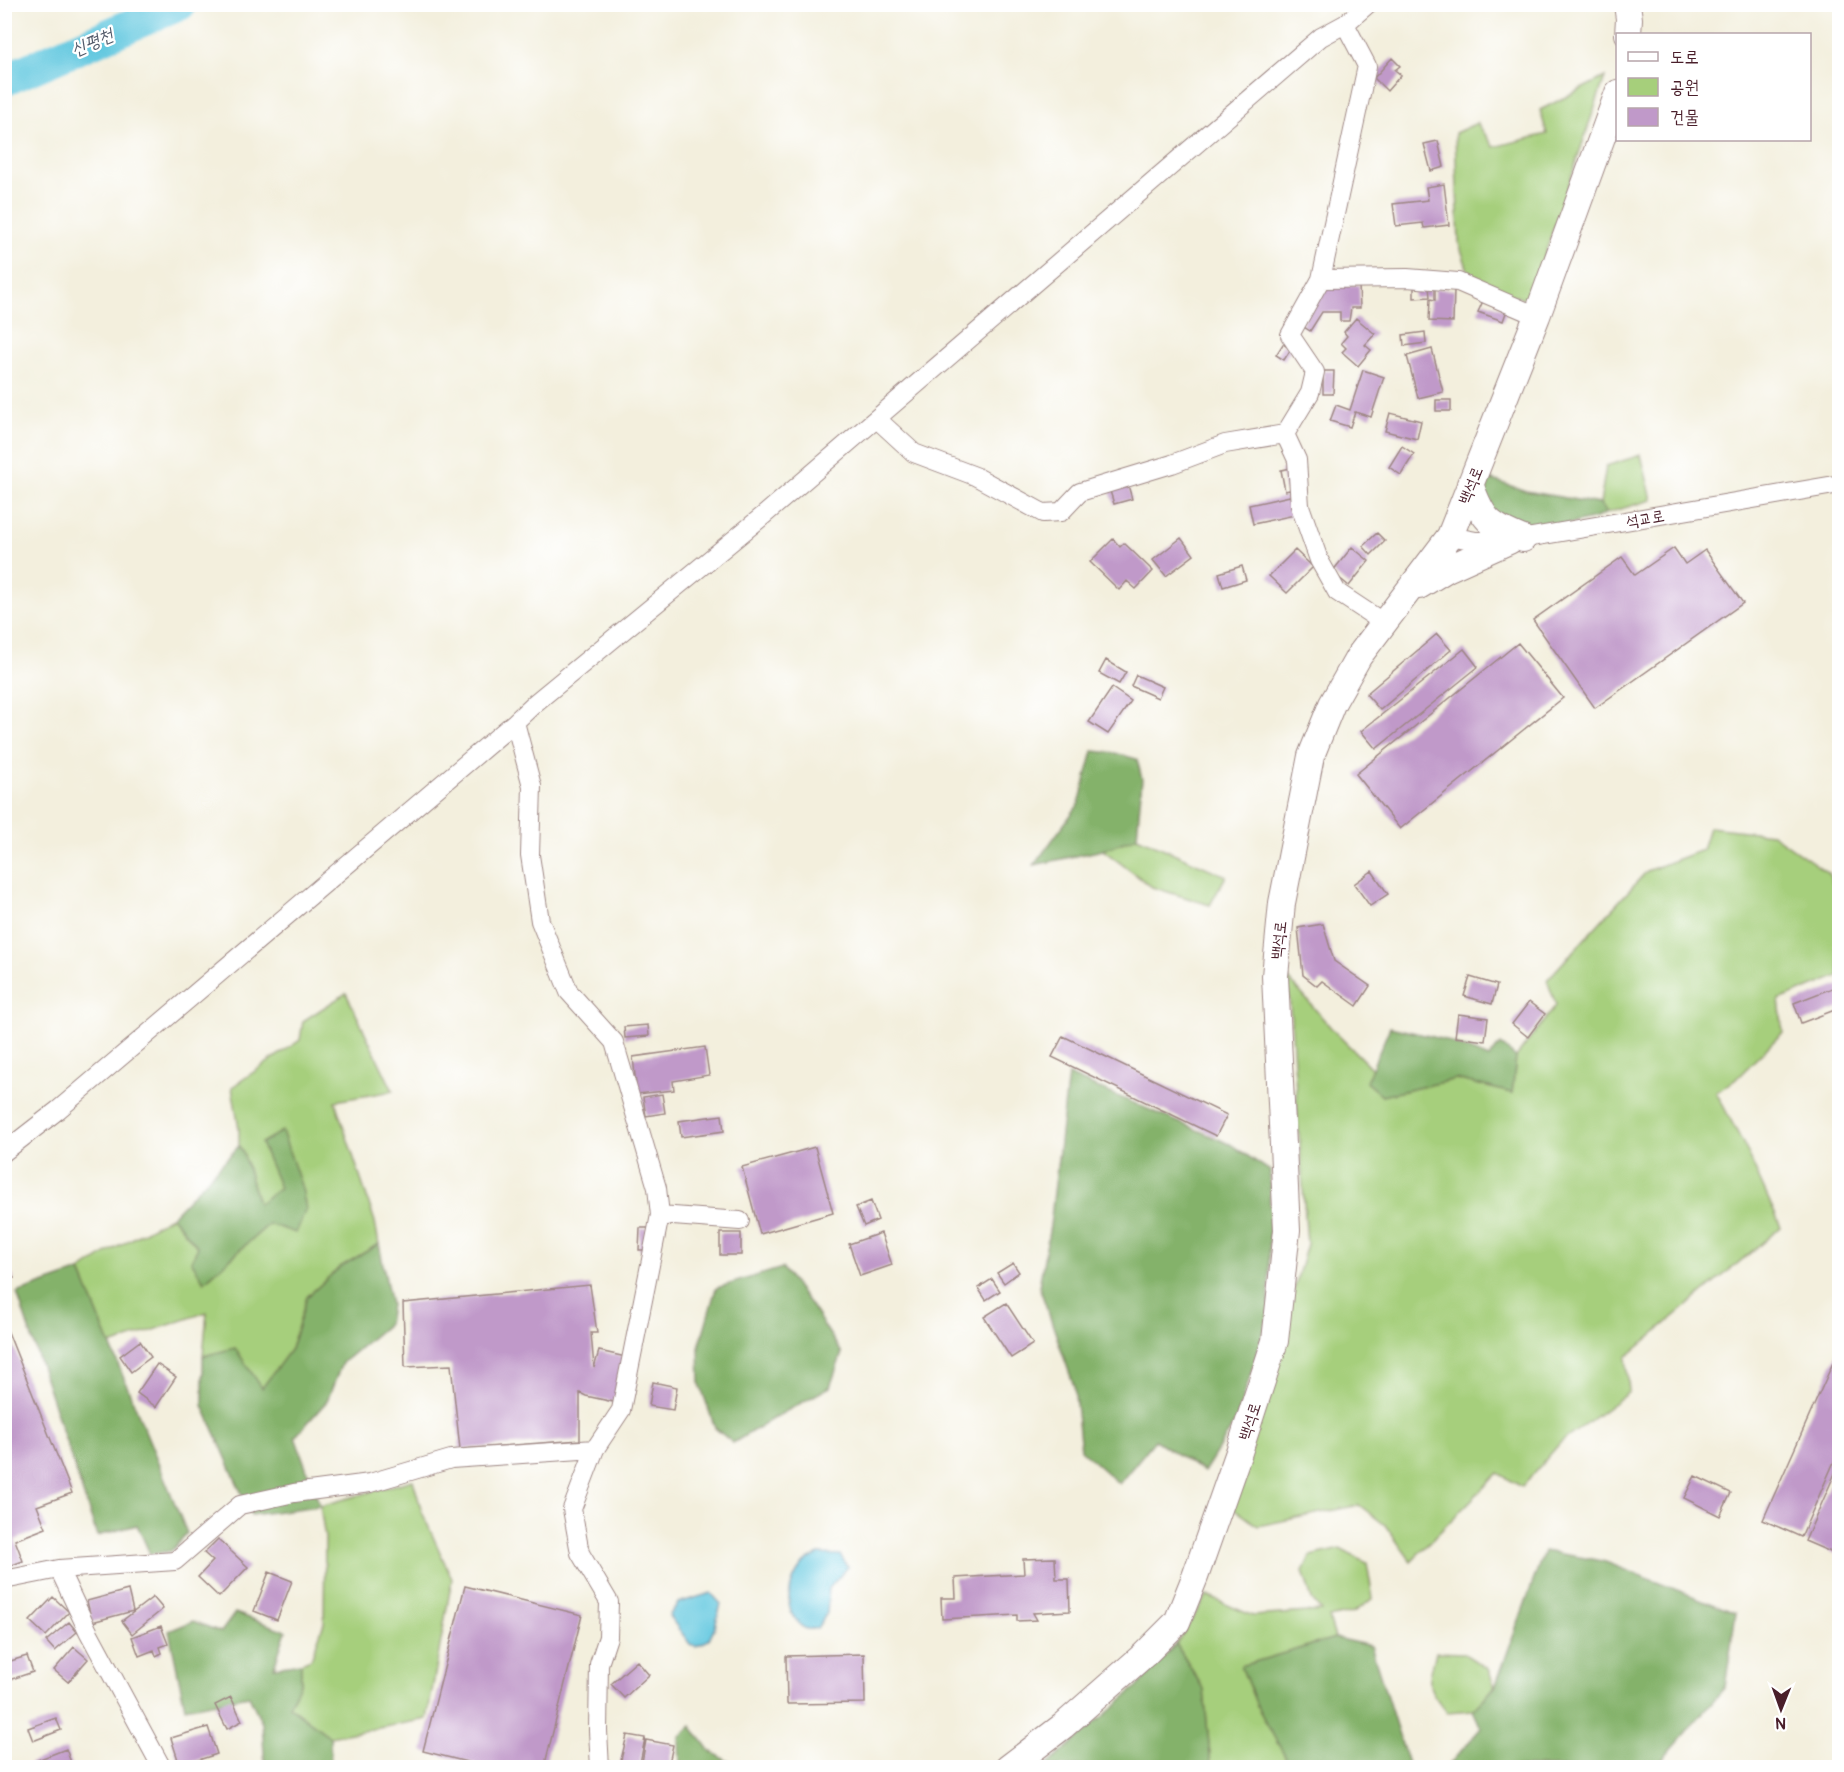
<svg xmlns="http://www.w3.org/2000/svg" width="1844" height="1772" viewBox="0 0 1844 1772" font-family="Pangolin,'Poor Story',sans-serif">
<rect width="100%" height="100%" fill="#fff"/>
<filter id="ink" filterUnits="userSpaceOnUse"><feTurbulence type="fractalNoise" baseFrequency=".0167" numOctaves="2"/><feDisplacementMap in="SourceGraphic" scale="12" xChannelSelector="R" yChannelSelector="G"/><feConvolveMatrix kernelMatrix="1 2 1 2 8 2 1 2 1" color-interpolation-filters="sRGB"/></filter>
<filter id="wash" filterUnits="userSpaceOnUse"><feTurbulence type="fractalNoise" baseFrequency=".008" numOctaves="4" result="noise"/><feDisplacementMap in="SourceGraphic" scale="24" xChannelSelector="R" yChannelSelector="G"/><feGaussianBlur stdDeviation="1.35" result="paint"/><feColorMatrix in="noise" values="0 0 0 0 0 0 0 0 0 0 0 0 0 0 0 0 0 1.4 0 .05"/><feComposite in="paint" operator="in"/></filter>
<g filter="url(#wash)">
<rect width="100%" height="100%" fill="#f3efdd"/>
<path fill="#a6cf7b" stroke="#787753" stroke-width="1.5" d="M1605 77 1529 301 1471 280 1459 243 1455 133 1477 123 1494 147 1547 134 1540 110Z
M1641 455 1652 500 1607 513 1600 504 1606 466Z
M1709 827 1772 834 1828 873 1839 896V976L1779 1000 1783 1032 1735 1080 1716 1092 1745 1147 1781 1227 1626 1357 1629 1392 1560 1443 1522 1487 1498 1473 1411 1561 1385 1525 1359 1505 1258 1526 1232 1507 1307 1244 1288 978 1333 1030 1372 1069 1366 1082 1382 1096 1456 1079 1512 1093 1516 1057 1556 1005 1547 980 1647 871 1702 850Z
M1137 837 1226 876 1210 905 1152 887 1103 850Z
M346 993 393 1091 335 1101 375 1222 379 1244 340 1267 307 1297 291 1349 262 1389 235 1348 203 1356 207 1312 110 1345 80 1271 107 1253 172 1216 198 1248 204 1282 269 1224 280 1188 258 1204 243 1152 239 1146V1129L232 1087 300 1040 303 1021Z
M413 1480 422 1512 452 1579 427 1719 330 1737 289 1706 301 1682V1663L311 1659 324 1623 325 1538 320 1506Z
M1340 1549 1367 1563 1373 1599 1354 1612 1329 1618 1335 1638 1241 1666 1258 1708 1291 1767 1237 1768 1227 1765 1225 1767H1211L1204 1690 1176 1644 1207 1596 1253 1616 1321 1611 1312 1600 1303 1571 1311 1556Z
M1436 1652 1463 1653 1488 1669 1495 1687 1473 1710 1447 1712C1424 1685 1428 1685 1436 1652Z"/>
<path fill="#84b26b" stroke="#67684b" stroke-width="1.5" d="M1487 478 1526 491 1600 504 1607 513 1596 518 1525 534 1492 516 1483 495Z
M1093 751 1115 753 1137 759 1142 779 1137 837 1103 850 1034 865 1079 804Z
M1390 1027 1442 1039 1489 1058 1500 1044 1516 1057 1512 1093 1456 1079 1382 1096 1366 1082Z
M1068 1075 1230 1144 1270 1171 1269 1314 1237 1419 1204 1472 1155 1440 1119 1484 1081 1450 1074 1386 1039 1286 1050 1226Z
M282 1131 302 1188 306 1209 296 1233 269 1224 204 1282 191 1261 198 1247 172 1216 239 1146 243 1152 258 1204 280 1188 261 1143Z
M379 1244 391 1305 388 1324 342 1363 327 1401 295 1437 320 1506 251 1515 203 1405V1356L235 1348 262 1388 291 1349 307 1297 340 1267Z
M782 1268 810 1304 842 1353 830 1387 774 1418 733 1443 715 1428 700 1384 699 1347 716 1288Z
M80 1271 187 1533 171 1551 150 1554 137 1525 97 1536 17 1293Z
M1544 1551 1603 1561 1736 1613 1725 1687 1656 1767H1447L1481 1728 1473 1710 1495 1687Z
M235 1613 286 1631 274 1667 301 1663V1682L289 1706 330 1737 331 1767H265L262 1723 249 1696 185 1708 169 1631 193 1621 221 1632Z
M1335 1638 1371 1646 1409 1767H1291L1258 1708 1241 1666Z
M1176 1644 1204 1690 1211 1767H1045L1139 1685Z
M691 1726 709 1750 737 1767H680L679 1737Z"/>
<path fill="#61c7df" stroke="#567385" stroke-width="1.5" d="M819 1554 840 1555 848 1567 829 1588 827 1613 817 1628C809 1630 805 1630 799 1624 782 1608 789 1581 803 1564 807 1559 814 1557 819 1554Z
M711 1593 721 1604 715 1627 709 1640 696 1646 690 1644 669 1616 678 1603Z"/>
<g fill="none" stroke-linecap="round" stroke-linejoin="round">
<path stroke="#61c7df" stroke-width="33" d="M4 80 180 4"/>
</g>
<g id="blocks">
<path fill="#c099c9" d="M1392 58 1400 66 1395 70 1401 75 1387 91 1374 78Z
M1438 141 1444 167 1431 171 1424 144Z
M1444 184 1449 225 1424 228 1423 223 1396 226 1393 204 1428 200 1426 187Z
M1324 284 1359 285 1360 308H1351L1349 321H1340V312H1322L1310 331 1301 325Z
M1429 287 1430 297 1414 298V288Z
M1435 289 1454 290 1453 322 1429 321 1430 299 1435 300Z
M1483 301 1507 310 1503 321 1478 312Z
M1356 318 1375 334 1365 345 1371 350 1358 366 1342 352 1346 348 1341 343 1347 336 1344 332Z
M1425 332 1426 343 1404 346 1403 335Z
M1283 344 1291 349 1284 360 1276 355Z
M1432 349 1443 392 1418 398 1407 356Z
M1363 370 1384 377 1371 417 1355 412 1350 427 1330 421 1336 405 1350 410Z
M1323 371H1334L1333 394H1323Z
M1436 400H1451V411H1436Z
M1390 413 1421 421 1417 439 1385 431Z
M1402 446 1414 454 1401 475 1389 467Z
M1291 468 1294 489 1285 491 1281 470Z
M1128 485 1132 499 1114 504 1110 491Z
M1290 496 1295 515 1253 524 1249 505Z
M1377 533 1385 541 1371 555 1363 546Z
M1181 538 1194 555 1166 576 1153 560Z
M1113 539 1120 547 1124 543 1153 571 1136 589 1127 581 1119 590 1090 562Z
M1352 547 1369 561 1349 586 1332 572Z
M1674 548 1685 564 1705 550 1743 603 1595 708 1533 620 1622 557 1635 575Z
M1295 550 1313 567 1287 593 1269 576Z
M1242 566 1246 580 1223 587 1219 573Z
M1437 634 1451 650 1380 710 1366 694Z
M1518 643 1563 698 1400 829 1356 774Z
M1464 649 1478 667 1376 749 1361 731Z
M1106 660 1126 672 1119 684 1099 673Z
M1136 675 1163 687 1158 698 1131 686Z
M1112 688 1131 701 1108 734 1089 722Z
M1372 871 1388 894 1370 906 1354 884Z
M1323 924 1334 961 1370 986 1357 1006 1322 981 1317 986 1303 975 1298 928Z
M1470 977 1497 985 1492 1004 1464 996Z
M1840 985V1008L1801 1023 1794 1003Z
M1529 1002 1545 1014 1528 1037 1512 1024Z
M1458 1014 1488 1018 1485 1041 1455 1037Z
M648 1025 649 1036 625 1038 624 1027Z
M1063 1036 1227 1115 1216 1136 1052 1057Z
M705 1047 709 1075 673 1081 674 1090 637 1094 633 1057Z
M662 1094 665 1113 646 1116 643 1097Z
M722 1115 724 1131 681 1137 679 1121Z
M815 1147 833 1213 760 1234 742 1167Z
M871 1201 878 1220 864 1226 856 1207Z
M640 1228H648L647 1250H639Z
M720 1233H741V1255H720Z
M881 1233 892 1265 860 1276 849 1244Z
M4 1259 14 1278 4 1282Z
M1013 1263 1019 1272 1004 1283 997 1273Z
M992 1279 1000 1291 986 1300 978 1288Z
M590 1285 597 1333H591L594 1368 599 1351 626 1357 614 1402 586 1396 580 1393V1440L460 1449 451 1365 405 1367 403 1303Z
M1006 1303 1033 1344 1011 1358 984 1317Z
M4 1322 72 1493 37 1506 46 1528 15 1540 23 1561 4 1568Z
M140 1341 151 1357 131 1372 120 1356Z
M1840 1347V1448L1801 1537 1763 1520Z
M157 1364 176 1377 156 1407 137 1393Z
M653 1382 677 1387 673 1410 649 1406Z
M1840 1462V1556L1805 1541Z
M1695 1476 1731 1493 1720 1516 1684 1498Z
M218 1539 248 1567 219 1597 198 1577 213 1561 204 1553Z
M1055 1558 1056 1579H1069L1070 1611 1033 1613 1037 1620 1017 1621V1615L942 1619 941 1598H956L955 1578 1024 1574 1023 1559Z
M269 1572 292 1581 277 1620 254 1611Z
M465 1586 582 1615 544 1768H491L423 1751Z
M128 1590 133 1611 92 1622 87 1601Z
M53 1597 69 1612 46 1636 30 1621Z
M153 1597 163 1609 132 1634 122 1621Z
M69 1622 77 1632 55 1651 46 1641Z
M161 1626 168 1644 160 1647 162 1653 156 1656 154 1650 139 1656 132 1637Z
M74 1647 88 1659 68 1682 54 1670Z
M864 1654 865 1703 787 1704 786 1656Z
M27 1656 33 1672 6 1681 4 1663Z
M637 1661 649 1675 624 1698 611 1684Z
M231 1697 242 1721 227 1729 215 1705Z
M56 1718 61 1730 33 1741 28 1728Z
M208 1727 217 1754 180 1766 171 1738Z
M627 1735 645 1738 639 1768H619Z
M646 1740 673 1745 668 1768H641Z
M66 1749 73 1768H32L30 1763Z"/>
</g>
</g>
<g filter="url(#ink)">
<use href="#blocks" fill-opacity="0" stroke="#9e8784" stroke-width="1.5"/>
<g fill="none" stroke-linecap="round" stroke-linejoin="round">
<defs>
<path id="street" d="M1321 279 1407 278 1458 282 1537 316
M877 419 914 453 975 476 1043 513 1061 512 1080 492 1172 464 1225 444 1285 434 1297 460 1300 506 1319 560 1337 592 1384 623
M1285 434 1310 393 1315 372 1290 335 1321 279 1367 66 1345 24
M1450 536 1476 541H1509L1840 484
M515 722 532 786 530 855 540 921 569 992 614 1042 657 1188 660 1215 621 1410 595 1449 572 1509 580 1553 609 1602 608 1637 599 1664 598 1731 600 1768
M4 1152 58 1110 515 722 535 703 764 515 1321 37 1345 24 1368 4
M660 1215 740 1221
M59 1569 175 1561 240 1505 294 1493 370 1483 451 1459 595 1449
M4 1580 59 1569 88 1631 162 1768"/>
<path id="secondary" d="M1627 4 1629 19 1628 34
M1470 484C1483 520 1488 525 1523 539
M1419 586 1447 569 1509 541
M1008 1768 1063 1726 1145 1654 1177 1622 1195 1577 1239 1452 1275 1341 1287 1230 1275 976 1282 903 1311 756 1332 704 1359 656 1450 536 1537 316 1618 93"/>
</defs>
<use href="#street" stroke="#9e8784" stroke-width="20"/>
<use href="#secondary" stroke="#9e8784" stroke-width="28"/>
<use href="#street" stroke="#fff" stroke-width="18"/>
<use href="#secondary" stroke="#fff" stroke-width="26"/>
</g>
</g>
<g text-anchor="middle" stroke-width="4.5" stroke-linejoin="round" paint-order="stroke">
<g font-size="16" fill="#4a1f2b" stroke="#fff">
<text transform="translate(1470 485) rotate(-68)" y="6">백석로</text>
<text transform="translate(1645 518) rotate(-10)" y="6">석교로</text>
<text transform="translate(1278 940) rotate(-84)" y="6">백석로</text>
<text transform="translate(1249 1421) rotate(-72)" y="6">백석로</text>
</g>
<g font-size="18" font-style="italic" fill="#525a6a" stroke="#fff">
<text transform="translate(92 42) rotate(-23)" y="6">신평천</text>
</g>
</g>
<rect width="1844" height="1772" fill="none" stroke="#fff" stroke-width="24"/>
<rect x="1616" y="33" width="195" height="108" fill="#ffffff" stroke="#b7a5aa" stroke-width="1.5"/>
<rect x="1628" y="52" width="30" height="9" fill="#ffffff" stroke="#b7a5aa" stroke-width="1.5"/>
<text x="1670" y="63" font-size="18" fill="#4a1f2b">도로</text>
<rect x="1628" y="78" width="30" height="18" fill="#a6cf7b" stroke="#b7a5aa" stroke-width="1.5"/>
<text x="1670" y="93" font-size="18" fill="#4a1f2b">공원</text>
<rect x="1628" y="108" width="30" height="18" fill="#c099c9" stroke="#b7a5aa" stroke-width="1.5"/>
<text x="1670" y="123" font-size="18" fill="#4a1f2b">건물</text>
<g transform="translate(1781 1709) rotate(181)" stroke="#ffffff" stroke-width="4.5" paint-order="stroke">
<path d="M0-4.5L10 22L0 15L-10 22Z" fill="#4a1f2b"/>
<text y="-9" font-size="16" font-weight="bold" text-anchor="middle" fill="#4a1f2b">N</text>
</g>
</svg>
